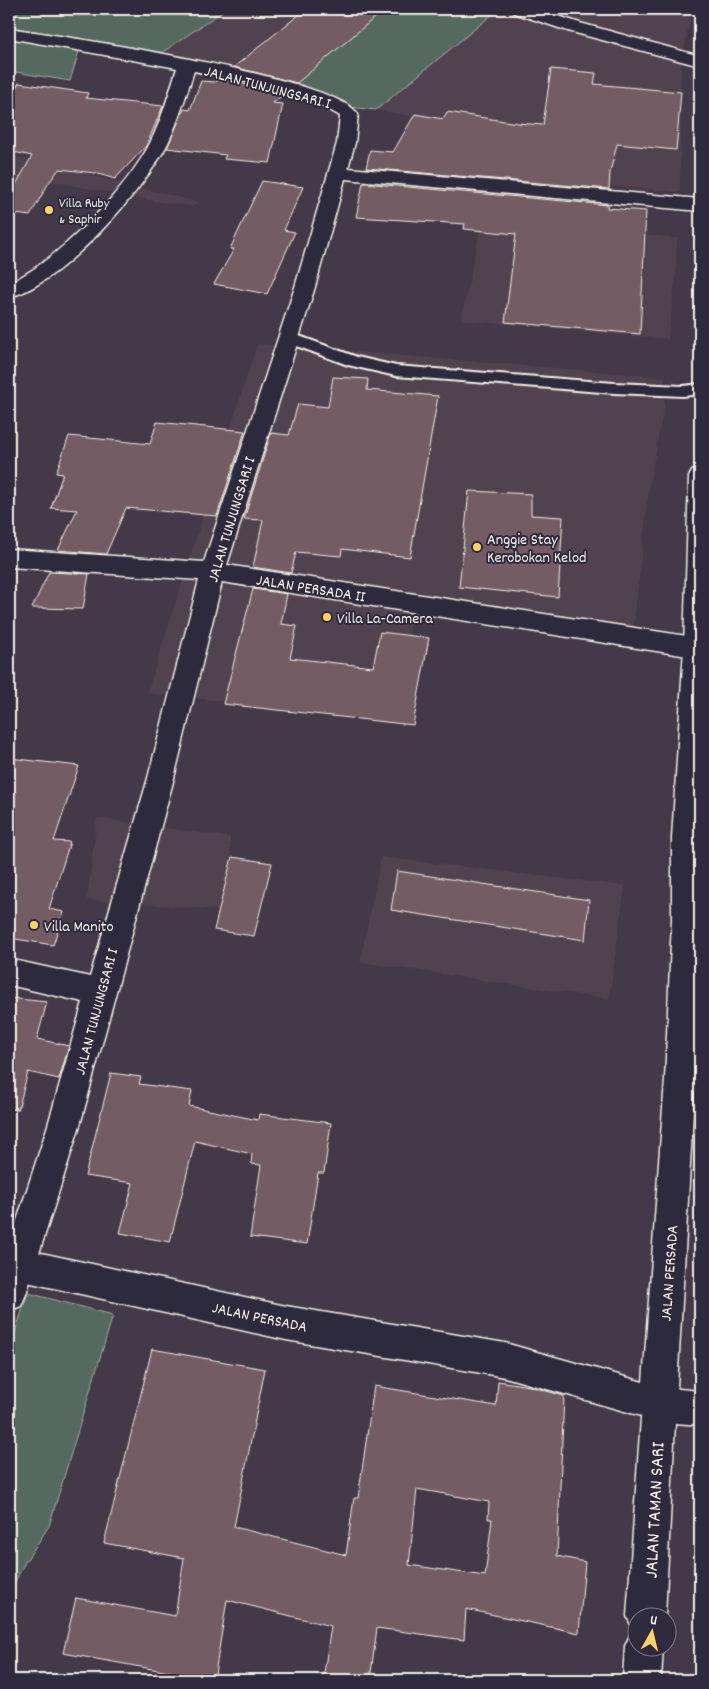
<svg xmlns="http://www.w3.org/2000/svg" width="709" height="1689" viewBox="0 0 709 1689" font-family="Dekko,sans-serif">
<rect width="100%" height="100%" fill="#433948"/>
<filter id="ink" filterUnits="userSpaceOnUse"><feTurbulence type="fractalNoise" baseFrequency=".02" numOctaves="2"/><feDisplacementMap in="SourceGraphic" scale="10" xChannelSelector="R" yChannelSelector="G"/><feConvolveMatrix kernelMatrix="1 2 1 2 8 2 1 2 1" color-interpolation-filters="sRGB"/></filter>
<g filter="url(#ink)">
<path fill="#514350" d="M226 9H368L271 88 157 56Z
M497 9H692L681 65 680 192 395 168 416 117 376 110 498 10Z
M9 155 190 200 199 203 192 206 165 203 28 177 9 197Z
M482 220 677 238 676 273 668 339 461 320Z
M257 344 665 377 664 406 649 487 632 641 415 605 391 719 147 693Z
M97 818 230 837 231 911 87 900Z
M381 857 625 886 609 999 360 962Z"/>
<path fill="#566961" stroke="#a5ada4" d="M9 9H226L157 56 82 41 70 81 9 71Z
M368 9H499L376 110 331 105 271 88Z
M28 1293 113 1315 49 1526 24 1564 9 1594V1350Z"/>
<path fill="#735b63" stroke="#f4f1e8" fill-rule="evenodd" d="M306 9H385L297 83 234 67Z
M551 69 596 73 594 84 681 92 676 150 617 144 610 172 609 189 366 168 370 150 393 152 415 114 443 119 447 112 517 123 543 125Z
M219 78 284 94 273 103 283 104 270 163 224 159 226 155 167 148 184 109 190 110 201 81 215 82Z
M19 83 88 93 86 98 163 106 146 146 115 179 95 173 59 169 48 184 30 216 9 213V197L32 156 9 151V97Z
M262 181 303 187 284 230 295 232 267 294 214 284 234 249H230Z
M363 183 608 205 607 208 646 211 640 334 505 322 516 234 464 229 465 224 356 217Z
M333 377 368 379 367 390 438 396 410 557 342 549 341 556 296 552 291 573 253 567 263 520 244 519 271 433 289 435 298 404 328 407Z
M157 422 245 431 217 516 126 508 106 554 58 550 77 510 51 508 63 474 56 473 69 436 150 444Z
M469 491 531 494V515L563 517 558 597 459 587Z
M49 572 89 574 83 609 32 608Z
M253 589 287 594 281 624 297 626 290 658 373 667 380 632 429 638 413 725 223 704Z
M9 758 79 766 54 841 70 842 49 909 64 912 53 945 9 938Z
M232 857 272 863 254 936 214 930Z
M397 871 589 900 585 940 391 910Z
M9 998 47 1002 37 1039 69 1046 59 1079 28 1072 18 1110 9 1109Z
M111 1073 141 1077 139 1084 192 1091 189 1106 258 1120 259 1114 331 1123 324 1173H318L307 1244 250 1237 261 1165 251 1164 252 1154 195 1141 170 1242 120 1233 133 1183 85 1176Z
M152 1349 265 1369 234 1527 346 1555 354 1498H358L374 1386 496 1406 498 1381 529 1386 564 1396 557 1556 585 1562 579 1633 466 1609 464 1640 377 1628 370 1680H323L331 1626 227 1600 214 1680 63 1653 76 1598 175 1616 184 1558 104 1543ZM417 1489 489 1502 488 1519H492L485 1576 409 1565Z"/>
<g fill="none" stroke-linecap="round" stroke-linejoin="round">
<defs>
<path id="service" d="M288 332 357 357 396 366 614 383 683 386 700 384V394L683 396 614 393 396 376 348 365 283 341 280 337 283 333Z
M680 1070 700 1072V1092L680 1090 672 1087 669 1080 672 1073Z"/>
<path id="minor" d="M9 28C66 37 332 76 358 114L355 143 348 168 700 199V211L345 179 315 287 227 565 700 638V658L222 582 174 778 80 1125 26 1294 21 1306 9 1311V1245L48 1125 83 1002 9 985V959L90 977 148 778 199 580 9 567V549L204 562 295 287 337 143 340 116C297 89 243 82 194 71 186 95 179 120 168 143 145 189 60 286 9 297V283C56 262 127 189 150 143 162 119 169 93 177 68L9 38Z
M659 1387 700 1391V1425L675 1423 665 1616H636V1646H663L661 1680H623L625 1646 631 1633 636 1630 633 1629 627 1616 642 1404 647 1392Z"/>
<path id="tertiary" d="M700 469V919L695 1080 676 1404 671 1416 659 1421 505 1377 286 1340 9 1278V1246L286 1306 505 1343 643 1382 665 1080 672 919V838L684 648 689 477 692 471Z"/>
<path id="secondary" d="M512 9H536L580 23 700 56V66L568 31 514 13Z"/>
</defs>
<use href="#service" stroke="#f4f1e8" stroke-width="4"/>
<use href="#minor" stroke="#f4f1e8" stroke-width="3"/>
<use href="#tertiary" stroke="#f4f1e8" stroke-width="3"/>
<use href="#secondary" stroke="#f4f1e8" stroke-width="3"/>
<use href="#service" fill="#2f2a3d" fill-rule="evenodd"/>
<use href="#minor" fill="#2f2a3d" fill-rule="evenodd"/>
<use href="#tertiary" fill="#2f2a3d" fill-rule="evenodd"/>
<use href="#secondary" fill="#2f2a3d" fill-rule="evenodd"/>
</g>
</g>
<g fill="#ffd166" stroke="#2f2a3d" stroke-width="2">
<circle cx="49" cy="210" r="5"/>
<circle cx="477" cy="547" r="5"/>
<circle cx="327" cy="617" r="5"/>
<circle cx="34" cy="925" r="5"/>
</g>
<g text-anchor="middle" stroke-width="4" stroke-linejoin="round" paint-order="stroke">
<g font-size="14" fill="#f4f1e8" stroke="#2f2a3d" text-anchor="start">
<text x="59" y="207">Villa Ruby<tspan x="59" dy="16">&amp; Saphir</tspan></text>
</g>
<g font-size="16" fill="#f4f1e8" stroke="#2f2a3d">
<text transform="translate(268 86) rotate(15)" y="6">JALAN TUNJUNGSARI I</text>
<text transform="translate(230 519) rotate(-73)" y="6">JALAN TUNJUNGSARI I</text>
<text transform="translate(311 587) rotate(9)" y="6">JALAN PERSADA II</text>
<text transform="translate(95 1011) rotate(-75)" y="6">JALAN TUNJUNGSARI I</text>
<text transform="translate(668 1273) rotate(-86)" y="6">JALAN PERSADA</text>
<text transform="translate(260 1316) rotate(12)" y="6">JALAN PERSADA</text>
</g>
<g font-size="16" fill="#f4f1e8" stroke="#2f2a3d" text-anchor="start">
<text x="487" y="544">Anggie Stay<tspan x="487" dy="18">Kerobokan Kelod</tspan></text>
<text x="337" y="623">Villa La-Camera</text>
<text x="44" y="931">Villa Manito</text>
</g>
<g font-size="19" fill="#f4f1e8" stroke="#2f2a3d">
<text transform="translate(653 1510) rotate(-87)" y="7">JALAN TAMAN SARI</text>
</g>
</g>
<rect width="709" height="1689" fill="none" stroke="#2f2a3d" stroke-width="30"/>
<rect x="15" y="15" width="679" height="1659" fill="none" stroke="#f4f1e8" stroke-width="2" filter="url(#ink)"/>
<g transform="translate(652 1632) rotate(8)"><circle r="24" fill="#2f2a3d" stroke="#7e7a81"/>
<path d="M0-4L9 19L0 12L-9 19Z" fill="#ffd166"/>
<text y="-8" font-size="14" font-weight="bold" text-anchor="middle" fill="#f4f1e8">U</text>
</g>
</svg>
